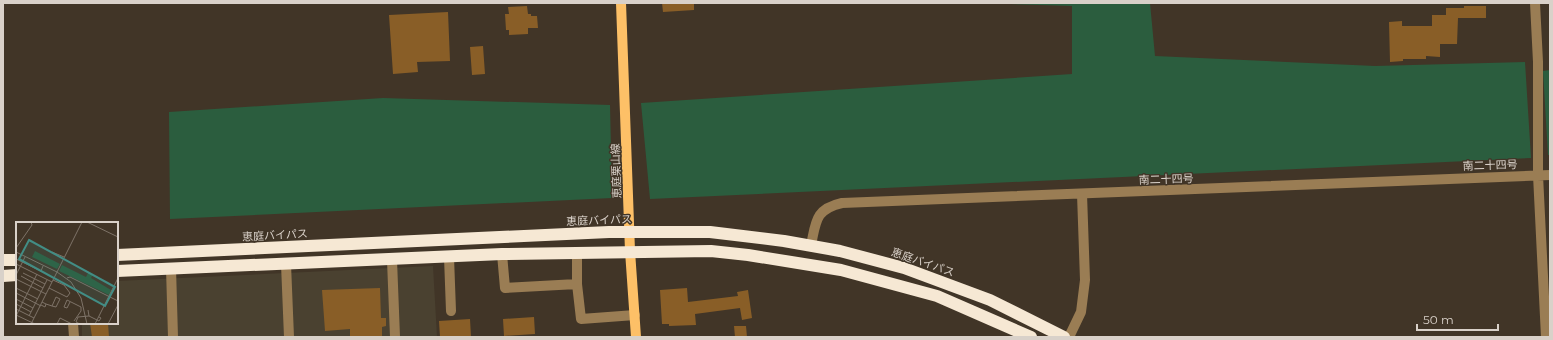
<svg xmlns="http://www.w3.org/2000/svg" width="1553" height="340" viewBox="0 0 1553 340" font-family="Montserrat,'Noto Sans JP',sans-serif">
<rect width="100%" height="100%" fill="#413527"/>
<path fill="#4a4130" d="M433 266 437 337H82V323H117V281Z"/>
<path fill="#2b5d3e" d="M976 3H1150L1155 56 1375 66 1525 62 1531 158 650 199 641 103 1072 74V6Z
M1550 70V155H1548L1543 71Z
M383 98 610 105 612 198 170 219 169 112Z"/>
<path fill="#895e27" d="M662 3H694V10L663 12Z
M527 6 528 14H531V16H537L538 28H528V34L509 35V30H506L505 14H509L508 7Z
M1464 6H1486V18H1458L1457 44H1440V57L1426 56V59H1403V61L1390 62 1389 22 1402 21V26H1432V15H1446V8H1464Z
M448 12 450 61 417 62 418 72 393 74 389 15Z
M483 46 485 74 472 75 470 47Z
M380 288 381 318H386V326L382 327V337H350V329L325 331 322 290Z
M687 288 688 302 738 296 737 292 748 290 752 318 742 320 740 308 695 314 696 325 669 326V324H662L660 290Z
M534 317 535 334 504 336 503 319Z
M470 319 471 337H440L439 321Z
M90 323H108L109 337H92Z
M734 326H746L747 337H735Z"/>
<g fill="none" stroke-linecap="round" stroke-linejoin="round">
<path stroke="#9a7d54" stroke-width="10" d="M1535 3 1538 62V175L1546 337
M811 245C816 222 815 209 842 203L1550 175
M502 254 505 288 577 284V252
M449 257 451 311
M392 260 395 337
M286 264 289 337
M171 268 173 337
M577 284 581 319 635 315
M73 323 74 337
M1069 337 1081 312 1085 280 1082 194"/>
<path stroke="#fdc067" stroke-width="10" d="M621 3 630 251 636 337"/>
<path stroke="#f6e8d4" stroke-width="12" d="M117 255 609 232H710L784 241 840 251 904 268 990 300 1064 337
M3 260H17
M117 271 502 254 711 251 748 255 841 270 937 296 1031 337
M3 276 17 275"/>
</g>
<g text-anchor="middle" stroke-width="3" stroke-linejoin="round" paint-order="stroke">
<g font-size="11" fill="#d9d1c9" stroke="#413527">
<text transform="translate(1490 165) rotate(-2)" y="4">南二十四号</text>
<text transform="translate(616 171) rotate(-92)" y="4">恵庭栗山線</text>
<text transform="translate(1166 179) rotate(-2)" y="4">南二十四号</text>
<text transform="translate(599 220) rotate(-2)" y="4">恵庭バイパス</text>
<text transform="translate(275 235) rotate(-3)" y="4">恵庭バイパス</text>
<text transform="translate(923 262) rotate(19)" y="4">恵庭バイパス</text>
</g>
</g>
<g transform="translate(16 222)">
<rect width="102" height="102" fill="#413527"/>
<path d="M19 29 44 42 41 47 16 35ZM46 43 70 55 72 51 67 47 77 52 75 56 95 68 93 73 43 49Z" fill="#2b5d3e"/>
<path fill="none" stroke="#7e7368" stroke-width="1" d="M71 0 102 15M0 26 16 3 15 0M0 30 41 50 55 60 65 76 71 102M36 30 48 35M0 37 25 49 27 44M0 42 36 60M7 51 29 62M0 53 9 35M5 54 27 66M51 56 54 55 102 79M0 57 30 72M0 66 22 77M33 66 51 75 54 71 48 63 37 58M0 71 25 84M0 77 17 86M54 80 51 86 48 85 51 78 65 85V89L58 99M0 82 15 90M30 82 36 84 40 75 44 77 40 85 36 84M25 83 29 85 30 82 26 80M0 87 18 96M0 93 19 102M0 94 21 52M13 94 31 58M73 94 83 99 85 96 83 95M15 102 66 0M41 102 44 96 56 102M64 102 60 100 62 95 73 94 72 88M79 102 102 56M92 102 102 83"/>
<path fill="#428d85" fill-opacity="0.15" stroke="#428d85" stroke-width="2" d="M13 18 99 65 89 84 3 37Z"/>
<rect width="102" height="102" fill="none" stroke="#d9d1c9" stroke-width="2"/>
</g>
<rect width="1553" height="340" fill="none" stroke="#d9d1c9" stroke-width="8"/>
<path d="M1417 324v6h81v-6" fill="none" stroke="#d9d1c9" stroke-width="2"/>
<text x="1423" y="324" font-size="12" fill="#d9d1c9" stroke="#413527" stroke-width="3" paint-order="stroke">50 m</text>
</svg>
